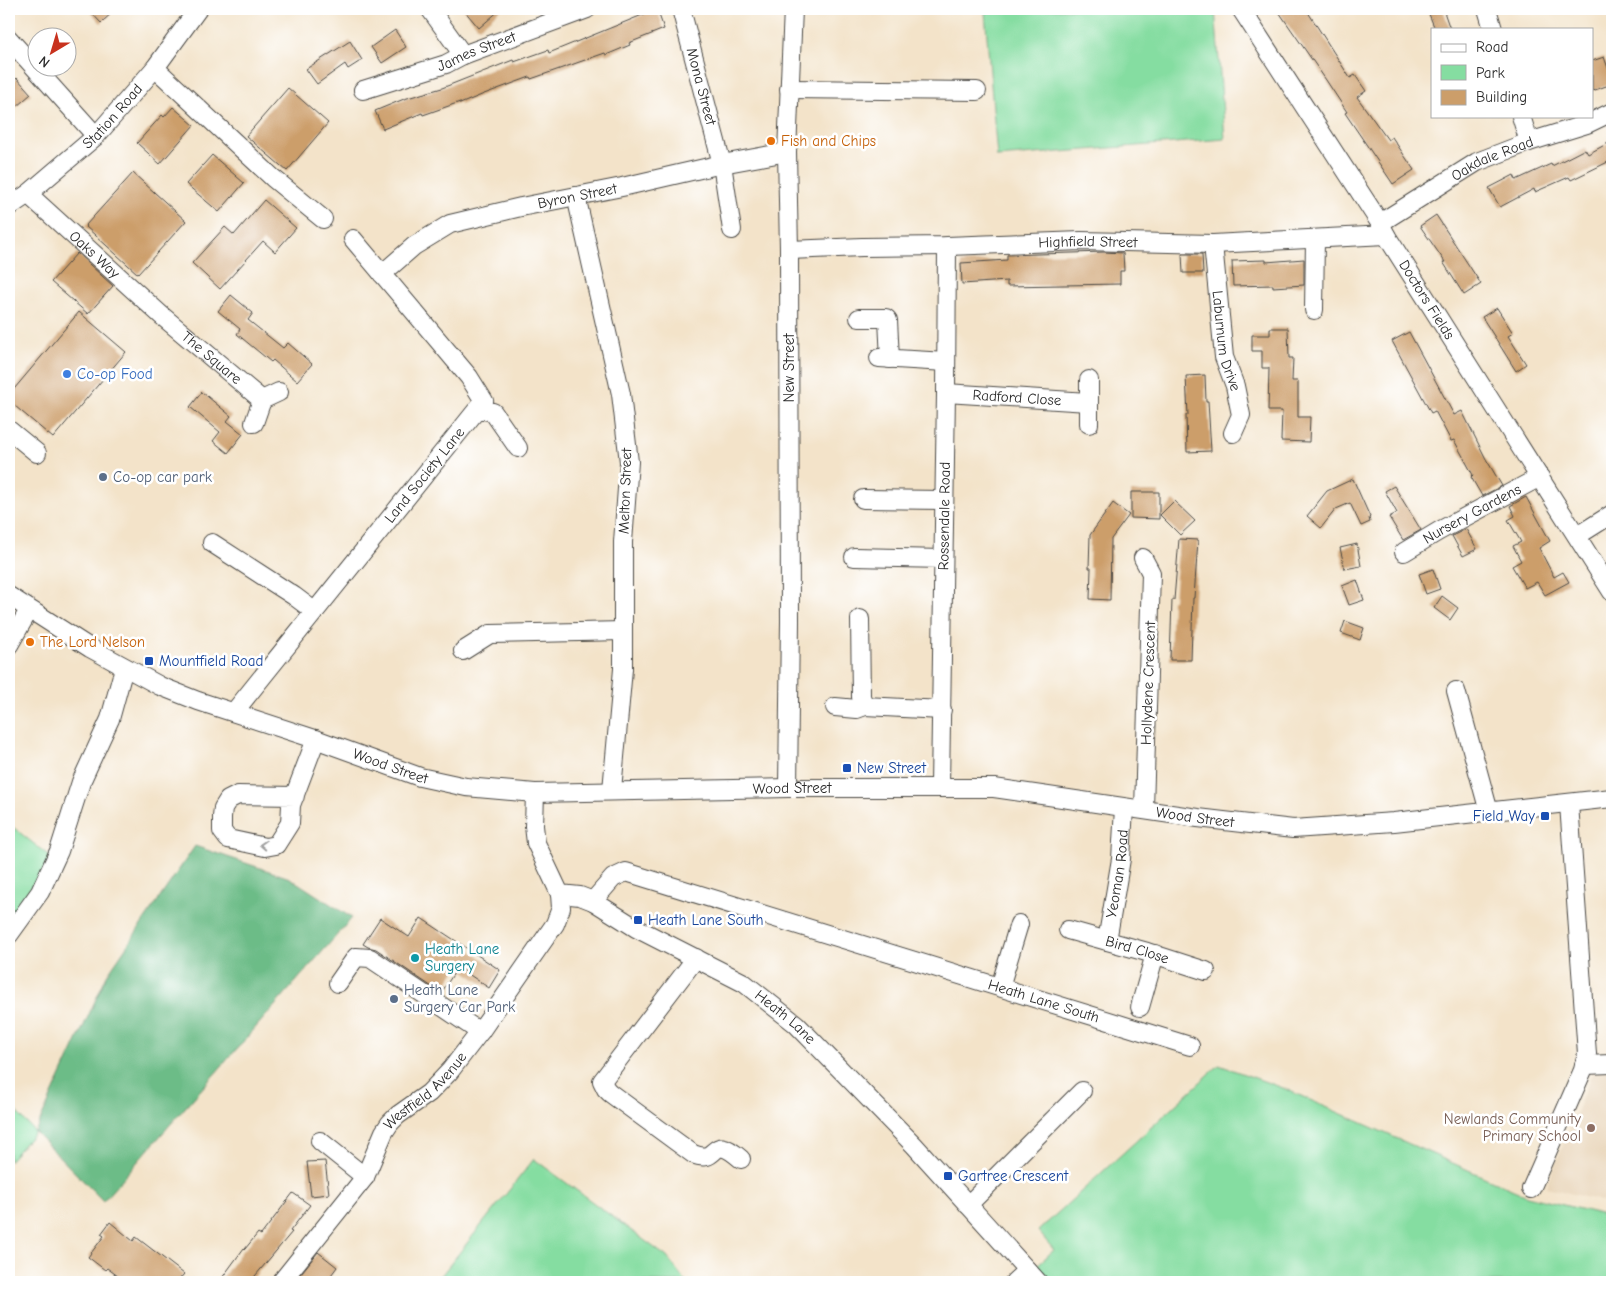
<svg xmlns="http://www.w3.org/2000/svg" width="1621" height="1291" viewBox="0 0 1621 1291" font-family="'Comic Neue',sans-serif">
<rect width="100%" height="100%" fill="#fff"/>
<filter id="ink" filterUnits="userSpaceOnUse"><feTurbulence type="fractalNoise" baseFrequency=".02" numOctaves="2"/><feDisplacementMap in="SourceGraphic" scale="10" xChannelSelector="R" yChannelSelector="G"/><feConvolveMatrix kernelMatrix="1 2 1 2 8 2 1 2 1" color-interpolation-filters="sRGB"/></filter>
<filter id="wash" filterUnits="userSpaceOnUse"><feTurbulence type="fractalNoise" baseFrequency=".0096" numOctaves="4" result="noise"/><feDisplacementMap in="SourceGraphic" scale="20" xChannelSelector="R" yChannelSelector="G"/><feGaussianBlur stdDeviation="1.12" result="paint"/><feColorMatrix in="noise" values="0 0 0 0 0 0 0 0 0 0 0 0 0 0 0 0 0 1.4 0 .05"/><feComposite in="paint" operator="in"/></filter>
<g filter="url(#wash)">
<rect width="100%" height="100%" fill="#f3e3c9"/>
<path fill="#e8d4b7" d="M1612 1067V1204L1546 1187 1594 1068Z"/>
<path fill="#85dda1" stroke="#588466" d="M1028 9H1215L1225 139 997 157 985 12Z
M9 824 53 859 9 929Z
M1219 1065 1283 1088 1527 1196 1612 1217V1282H1050L1035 1267 1054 1250 1038 1231Z
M9 1104 35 1132 9 1161Z
M534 1159 667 1257 686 1282H436Z"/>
<path fill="#6cbc87" stroke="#4c7459" d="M195 846 290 878 352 918 103 1201 35 1132 107 975Z"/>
<g id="blocks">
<path fill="#cc9e6a" d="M88 9H116L101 23Z
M463 9H501L479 28Z
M657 9 664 29 629 43 630 45 606 55 605 53 531 79 530 77 484 94 460 104V102L423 115 422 113 383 129 375 111 404 99 442 88 513 60 514 62 548 50 549 53Z
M1277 9H1306L1350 78 1355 75 1366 91 1357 97 1388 140 1392 137 1414 170 1393 184 1345 113 1347 112 1326 80Z
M1427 9H1443L1450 29H1435Z
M395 30 406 47 382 63 371 47Z
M350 41 362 60 348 69 345 64 317 84 306 69Z
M1604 57 1612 79V84L1592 91V61Z
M17 78 31 94 9 113V85Z
M288 88 328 123 287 171 246 136Z
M173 107 194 125 160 164 137 143 162 115 164 117Z
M1612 141V160L1571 180 1569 177 1535 192 1534 189 1500 207 1489 188 1514 175 1516 180 1551 164 1552 166 1585 149 1588 154Z
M212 155 244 183 219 212 186 184Z
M133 173 186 221 138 274 85 226Z
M264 200 296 228 275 252 263 241 220 289 192 263 225 227 234 235Z
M1436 215 1481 284 1464 295 1443 262H1445L1420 226Z
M1104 252 1123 253 1124 271H1120V284L1007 286V281L962 284 961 263 1007 260V255Z
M77 253 113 286 88 314 51 282Z
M1182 254H1202L1203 273H1183Z
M1304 259V285L1273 287V285L1233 286 1232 261 1266 260V262Z
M231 295 253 313 248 320 283 348 288 343 312 364 297 381 273 360 271 362 237 334 240 329 218 311Z
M1497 308 1513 333 1508 336 1526 364 1516 371 1482 317Z
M79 312 126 352 53 438 9 401V395Z
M1270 328H1288L1289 358H1293L1292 381H1298V417H1310L1309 442 1281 441 1282 411H1268L1269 368H1262V351H1252V335H1270Z
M1409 332 1454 415 1462 411 1486 459 1502 486 1482 496 1471 477 1473 475 1454 440 1451 441 1435 411 1431 413 1392 341Z
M1205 375 1206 401H1208L1211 451 1187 452 1186 415H1188L1186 376Z
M202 392 231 416 227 421 243 434 228 453 213 441 220 432 190 407Z
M1353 479 1370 517 1369 518 1370 522 1361 526 1350 503 1336 509 1321 528 1307 516 1327 491Z
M1394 486 1421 530 1403 540 1389 517 1397 513 1385 491Z
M1131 492H1159V519L1131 518Z
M1526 497 1550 541 1539 548 1554 577 1563 572 1569 582 1545 595 1537 582 1525 588 1512 566 1521 561 1513 546 1521 542 1508 520 1515 516 1510 506Z
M1174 501 1195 521 1180 535 1160 515Z
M1113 503 1129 515 1111 539 1110 600 1090 599 1091 568H1089L1090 535Z
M1466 529 1477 549 1463 556 1452 536Z
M1179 539 1198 540 1194 598H1193L1191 660H1170L1172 600H1174Z
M1357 544 1361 566 1345 569 1340 548Z
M1433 569 1440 589 1426 594 1419 574Z
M1357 580 1364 600 1349 605 1342 586Z
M1442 596 1458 608 1450 620 1434 608Z
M1345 621 1364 628 1360 640 1341 633Z
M380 918 409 937 421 918 500 970 489 988 458 967 441 993 376 949 368 947 363 944Z
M325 1161 329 1194 311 1196 307 1162Z
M293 1193 310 1205 290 1231 292 1232 250 1282H219L244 1248 245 1249 258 1233 261 1235Z
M110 1222 133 1241 136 1237 184 1274 177 1282H126L107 1268 105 1270 88 1257 104 1236 101 1234Z
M318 1252 337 1267 326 1282H294Z"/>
</g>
</g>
<g filter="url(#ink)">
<use href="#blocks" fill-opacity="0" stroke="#494743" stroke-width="1"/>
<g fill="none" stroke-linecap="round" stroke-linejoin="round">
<defs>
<g id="minor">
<path d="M430 9 463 55"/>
<path id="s1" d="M681 9 722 164 732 230"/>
<path id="s2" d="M1241 9 1380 223 1386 235 1612 592"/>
<path d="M1487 9 1493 29"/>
<path d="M9 39 96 136"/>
<path d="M155 68 273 178 323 219"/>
<path d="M789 89 977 91"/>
<path id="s3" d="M363 90 446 64 463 55 587 9"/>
<path d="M1521 116 1529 142"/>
<path id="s4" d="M28 194 161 315 262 400 254 423"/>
<path d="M576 196 621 394 629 462 623 542V669L612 790"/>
<path id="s5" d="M9 207 28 194 96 136 155 68 198 9"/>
<path id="s6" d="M1380 223 1477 162 1529 142 1587 124 1612 112"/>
<path id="s7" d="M1213 244 1224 357 1235 386 1241 415 1233 433"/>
<path id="s8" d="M789 250 862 247 947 246 1081 241 1213 244 1386 235"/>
<path id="s9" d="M382 274 414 246 450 224 521 207 622 187 722 164 787 152"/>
<path d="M1314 310 1315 239"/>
<path d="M859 318H886L888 320 890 359"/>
<path d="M879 358 946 362"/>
<path d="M1089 380V424"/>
<path id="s10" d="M946 393 1088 402"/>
<path d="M262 400 279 392"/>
<path d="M478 409 493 412 518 448"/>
<path d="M9 430 37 453"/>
<path d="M863 499 944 500"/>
<path d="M1577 536 1612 514"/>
<path d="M212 543 294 596 314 611"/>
<path id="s11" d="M1404 552 1439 531 1540 477"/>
<path d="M854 557 943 559"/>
<path d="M1143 558 1151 573 1144 809"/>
<path id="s12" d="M9 596 90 648 160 686 198 701 318 740 420 777 466 787 535 793 788 788H994L1198 818 1293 829 1394 822 1612 798"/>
<path d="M860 619 861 697 865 706 942 710"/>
<path d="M9 645 29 610"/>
<path d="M463 651 490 634 623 631"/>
<path d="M1456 691 1489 812"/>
<path d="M835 707 857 709 865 706"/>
<path id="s13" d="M234 712 484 401 469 377 353 239"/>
<path id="s14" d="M940 787 946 393 947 246"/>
<path d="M788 788 790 621 789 250 787 152 793 9"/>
<path id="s15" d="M535 793 534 826 536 843 560 894 580 896 593 901 636 928 744 983 796 1024 914 1145 1038 1282"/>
<path d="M295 796 238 795 228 800 223 808 222 817V831L228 839 265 847 276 845 290 823 291 805 316 739"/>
<path id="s16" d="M593 901 613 878 626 872 1190 1046"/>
<path id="s17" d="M1068 930 1147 952 1206 971"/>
<path d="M9 935 40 892 59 851 81 782 110 719 124 668"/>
<path id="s18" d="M1107 941 1121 859 1124 808"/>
<path d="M696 958 602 1081 606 1089 610 1093 693 1154C721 1166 708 1130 741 1159"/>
<path d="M338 983 356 957 370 958 480 1032"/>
<path d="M1000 987 1019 924"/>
<path d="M1140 1007 1155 954"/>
<path d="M1584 1065 1612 1064"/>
<path d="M320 1141 365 1177"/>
<path d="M1531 1189 1583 1070 1587 1054 1569 804"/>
<path d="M968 1205 1082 1091"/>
<path id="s19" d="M281 1282 365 1177 384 1132 390 1123 398 1115 429 1093 450 1071 480 1032 555 924 561 908 560 894"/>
<path d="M1014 1282 1027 1270"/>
</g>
</defs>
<use href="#minor" stroke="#494743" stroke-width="20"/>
<use href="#minor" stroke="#fff" stroke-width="18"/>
</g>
<defs><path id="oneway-chevron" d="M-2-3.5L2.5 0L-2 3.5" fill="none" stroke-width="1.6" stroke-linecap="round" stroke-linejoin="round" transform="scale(1.25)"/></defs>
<use stroke="#a0a0a0" href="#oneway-chevron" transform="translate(263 845) rotate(-177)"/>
</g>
<g fill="#e8710a" stroke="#fff" stroke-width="2">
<circle cx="771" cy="141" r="5"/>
<circle cx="30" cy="642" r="5"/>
</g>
<circle fill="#3f7fe0" stroke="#fff" stroke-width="2" cx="67" cy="374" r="5"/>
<g fill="#5c6f8a" stroke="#fff" stroke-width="2">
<circle cx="103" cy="477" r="5"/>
<circle cx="394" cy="999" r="5"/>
</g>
<g fill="#1a4fb4" stroke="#fff" stroke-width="2">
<rect x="144" y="656" width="10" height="10" rx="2.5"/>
<rect x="842" y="763" width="10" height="10" rx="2.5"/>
<rect x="1540" y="811" width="10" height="10" rx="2.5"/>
<rect x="633" y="915" width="10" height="10" rx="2.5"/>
<rect x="943" y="1171" width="10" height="10" rx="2.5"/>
</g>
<circle fill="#0f9aa8" stroke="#fff" stroke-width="2" cx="415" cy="958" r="5"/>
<circle fill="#8d6e63" stroke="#fff" stroke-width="2" cx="1591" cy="1128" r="5"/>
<g text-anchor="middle" stroke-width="5" stroke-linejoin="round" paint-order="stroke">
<g font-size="15" fill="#2b2b2b" stroke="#fff">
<text dy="5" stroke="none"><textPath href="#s3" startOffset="120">James Street</textPath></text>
<text dy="5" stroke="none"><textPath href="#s1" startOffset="80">Mona Street</textPath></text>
<text dy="5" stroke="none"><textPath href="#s5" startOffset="138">Station Road</textPath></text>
<text dy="5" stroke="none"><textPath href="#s6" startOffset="130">Oakdale Road</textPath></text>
<text dy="5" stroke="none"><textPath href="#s9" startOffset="215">Byron Street</textPath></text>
<text dy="5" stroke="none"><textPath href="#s8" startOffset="299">Highfield Street</textPath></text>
<text dy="5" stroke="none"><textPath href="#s4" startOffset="90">Oaks Way</textPath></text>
<text dy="5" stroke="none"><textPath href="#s2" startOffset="345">Doctors Fields</textPath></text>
<text dy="5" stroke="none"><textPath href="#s7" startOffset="98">Laburnum Drive</textPath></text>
<text dy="5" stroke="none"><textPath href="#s4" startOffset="246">The Square</textPath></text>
<text transform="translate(789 368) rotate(-90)" y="5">New Street</text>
<text dy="5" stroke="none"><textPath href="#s10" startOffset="71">Radford Close</textPath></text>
<text dy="5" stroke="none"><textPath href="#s13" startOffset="304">Land Society Lane</textPath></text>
<text transform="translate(625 491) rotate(-88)" y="5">Melton Street</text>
<text dy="5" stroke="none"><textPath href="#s11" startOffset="78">Nursery Gardens</textPath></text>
<text dy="5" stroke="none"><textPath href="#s14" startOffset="271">Rossendale Road</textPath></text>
<text transform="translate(1148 683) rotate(-88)" y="5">Hollydene Crescent</text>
<text dy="5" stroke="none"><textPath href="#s12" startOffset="420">Wood Street</textPath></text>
<text dy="5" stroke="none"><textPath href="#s12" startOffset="825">Wood Street</textPath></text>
<text dy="5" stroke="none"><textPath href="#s12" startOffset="1230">Wood Street</textPath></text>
<text dy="5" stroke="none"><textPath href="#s18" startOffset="68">Yeoman Road</textPath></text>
<text dy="5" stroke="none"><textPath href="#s17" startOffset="72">Bird Close</textPath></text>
<text dy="5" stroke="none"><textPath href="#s16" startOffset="482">Heath Lane South</textPath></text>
<text dy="5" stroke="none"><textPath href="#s15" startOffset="366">Heath Lane</textPath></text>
<text dy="5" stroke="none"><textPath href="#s19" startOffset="242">Westfield Avenue</textPath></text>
</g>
<g font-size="15" fill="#c56008" stroke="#fff" text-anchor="start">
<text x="781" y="146">Fish and Chips</text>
<text x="40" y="647">The Lord Nelson</text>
</g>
<g font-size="15" fill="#366cbe" stroke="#fff" text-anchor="start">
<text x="77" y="379">Co-op Food</text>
</g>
<g font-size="15" fill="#4e5e75" stroke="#fff" text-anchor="start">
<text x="113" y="482">Co-op car park</text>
<text x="404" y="995">Heath Lane<tspan x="404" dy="17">Surgery Car Park</tspan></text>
</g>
<g font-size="15" fill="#164399" stroke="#fff" text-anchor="start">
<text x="159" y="666">Mountfield Road</text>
<text x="857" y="773">New Street</text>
<text x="1535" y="821" text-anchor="end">Field Way</text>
<text x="648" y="925">Heath Lane South</text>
<text x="958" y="1181">Gartree Crescent</text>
</g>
<g font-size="15" fill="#0d838f" stroke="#fff" text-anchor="start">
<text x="425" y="954">Heath Lane<tspan x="425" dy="17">Surgery</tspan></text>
</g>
<g font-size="15" fill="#785e54" stroke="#fff" text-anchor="end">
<text x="1581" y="1124">Newlands Community<tspan x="1581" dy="17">Primary School</tspan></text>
</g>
</g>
<rect width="1621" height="1291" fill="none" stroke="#fff" stroke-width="30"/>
<rect x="1431" y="28" width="162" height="90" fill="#ffffff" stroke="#aaaaaa"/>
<rect x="1441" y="44" width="25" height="8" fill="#ffffff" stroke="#aaaaaa"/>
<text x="1476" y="52" font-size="15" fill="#2b2b2b">Road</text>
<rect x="1441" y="65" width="25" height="15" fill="#85dda1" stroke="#aaaaaa"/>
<text x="1476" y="78" font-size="15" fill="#2b2b2b">Park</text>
<rect x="1441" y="90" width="25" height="15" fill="#cc9e6a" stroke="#aaaaaa"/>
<text x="1476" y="102" font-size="15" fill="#2b2b2b">Building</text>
<g transform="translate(52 52) rotate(218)"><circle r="24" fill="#ffffff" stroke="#aaaaaa"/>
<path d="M0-4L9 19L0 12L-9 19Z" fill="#c8321e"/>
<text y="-8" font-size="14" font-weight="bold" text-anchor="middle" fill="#2b2b2b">N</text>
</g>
</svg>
